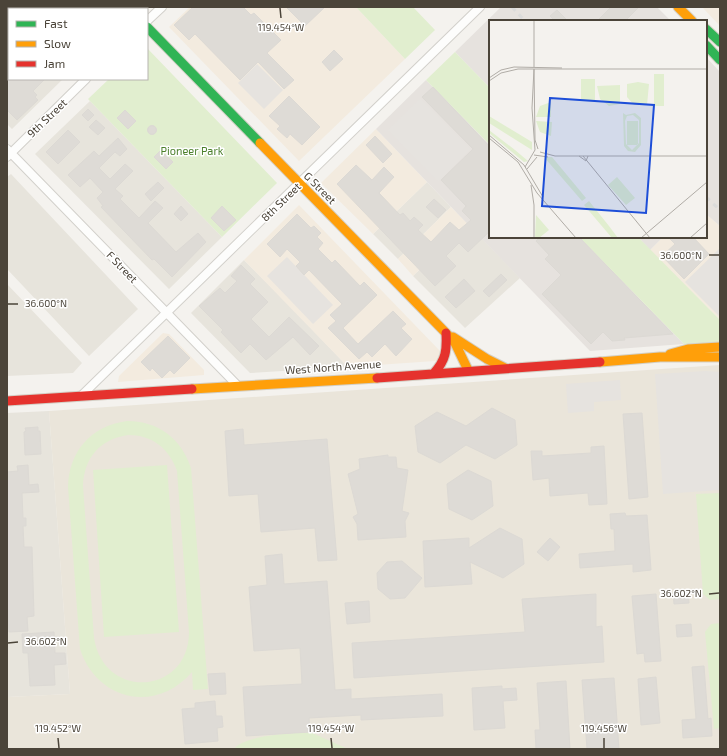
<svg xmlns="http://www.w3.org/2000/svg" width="727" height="756" viewBox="0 0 727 756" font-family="'Exo 2',sans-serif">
<rect width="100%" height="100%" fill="#f4f2ee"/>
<path fill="#e7e4dc" d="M7 16 9 18V79H63L12 129 7 124Z
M90 101 222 237 169 289 35 154Z
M11 174 138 309 89 356 7 269V177Z
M427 182 451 207 398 259 373 234Z
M467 223 520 278 465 328 413 276Z
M244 260 287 303 348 367 250 373 191 313Z
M7 284 82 363 73 373 7 376Z
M49 411 70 694 7 697V413Z"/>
<path fill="#f3ebdf" d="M7 7H105L107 9H9V18L7 16Z
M190 7H356L405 59 299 161 169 27Z
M702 7H720V26Z
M376 129 427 182 373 234 321 183Z
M299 205 441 352 442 354 440 359 435 361 348 367 244 260Z
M451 207 467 223 413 276 398 259Z
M706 214 720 226V320L650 250 663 237H706Z
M163 333 169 334 204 370V375L118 382 119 376Z"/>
<path fill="#e6e2de" d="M501 7H657L671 21H490V88L455 52Z
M706 57 720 72V226L706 214Z
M426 80 490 145V237H579L684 344 590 351 376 129Z
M638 237H663L650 250Z"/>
<path fill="#eae5da" d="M720 365V749H7V697L70 694 49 411Z"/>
<path fill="#e1eecf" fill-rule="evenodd" d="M356 7H413L435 30 405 59Z
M147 48 277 183 222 237 88 99 109 79H147Z
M455 52 490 88V145L426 80Z
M579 237H638L720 320V342L684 344Z
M127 421C158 421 181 438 191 468L208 689 193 690 192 672C156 714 97 701 80 649L68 487C69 451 91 426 127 421ZM128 435C152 435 169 448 177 471L189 632C189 695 104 701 94 638L83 486C84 458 100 439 128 435Z
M167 465 179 632 104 637 93 470Z
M720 493V599L710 600 703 594 696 494Z
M720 623V728L714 729 705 632 711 624Z
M310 732 348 749H234C245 735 292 733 310 732Z"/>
<path fill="#e6e3df" d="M257 64 283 90 264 109 238 83Z
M420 99 470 149 438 181 388 130Z
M720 248V317L685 282Z
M287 257 333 305 313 324 267 276Z
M706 371 720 372V490L663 494 655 374Z
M620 380 621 400 594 402V411L568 413 566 384Z"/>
<path fill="#dedbd6" stroke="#dcd9d4" d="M193 7H243L251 15 254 13 281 40 267 53 294 80 284 89 258 62 240 80 195 34 189 40 174 25Z
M286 7H325L305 26Z
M611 7H639L625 21H597Z
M557 10 568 21H555L550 16Z
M334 50 343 59 330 71 322 62Z
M7 79H45L33 91 37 95 35 97 38 100 17 120 7 110Z
M433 87 490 147V231L468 252 459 243 446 256 456 266 435 286 337 184 356 165 372 180 384 167 394 177 379 193 400 215 403 213 410 221 414 217 423 225 418 230 431 242 450 222 459 230 471 220 462 211 466 206 441 180 473 149 422 97Z
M289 96 320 127 302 145 290 134 287 138 277 129 280 126 269 116Z
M88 109 94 115 88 121 82 115Z
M125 110 136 121 128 129 117 118Z
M96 120 105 128 98 135 89 127Z
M147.5 130a4.5 4.5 0 1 1 9 0a4.5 4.5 0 1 1-9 0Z
M68 130 80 142 58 164 46 152Z
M375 136 392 154 383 163 366 145Z
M118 138 127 149 120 156 115 152 99 168 110 179 125 164 133 171 115 189 123 196 120 199 139 218 155 201 163 208 148 223 176 252 198 233 206 242 172 277 154 259 152 260 101 207 103 206 97 198 103 192 90 178 80 187 68 175 94 151 99 156Z
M161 150 173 162 166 169 154 157Z
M158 182 164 188 151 201 145 194Z
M434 199 446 210 438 218 426 207Z
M181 206 188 214 181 221 174 214Z
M222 206 236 220 224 231 211 218Z
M297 214 311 228 314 226 321 233 317 237 323 243 318 249 332 263 335 260 360 286 364 282 377 295 343 328 358 344 393 311 406 324 401 328 412 339 396 356 385 344 372 357 367 352 359 359 328 328 336 321 330 315 342 304 309 270 304 275 296 266 300 262 287 249 280 257 267 244Z
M540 237H579L673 334 624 338 625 340 612 341 603 332 591 344 542 294 561 275 545 259 549 255 536 241Z
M668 237H693L709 254 684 279 662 256 675 244Z
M241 265 255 279 250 284 268 302 251 319 269 337 289 317 319 346 310 355 293 337 266 360 250 344 241 353 221 332 223 330 199 306 220 288 225 293 237 281 231 276Z
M501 274 507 280 489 297 483 291Z
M464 279 475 291 456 308 445 297Z
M168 336 190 358 174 374 170 370 162 378 152 368 150 371 141 362Z
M492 408 515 420 517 445 495 459 466 445 440 463 418 452 415 426 437 412 466 426Z
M642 413 648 497 629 499 623 414Z
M38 427V431H40L41 454 25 455 24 432 26 431 25 428Z
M243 429 244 445 327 439 337 560 318 561 315 528 261 532 258 494 229 496 225 431Z
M604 446 607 504 589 505 588 493 550 496 549 478 533 480 531 451H542V456L591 453V447Z
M388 455V457H396L397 468 408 470 402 511 409 513 405 521 406 537 358 540 357 524 353 517 358 514 348 474 360 469 359 459Z
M28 465 29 485 38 484 39 492 22 493 23 518H26V526H23L24 547H32L34 616 27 617 28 631 9 632 7 601V472L18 471 17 466Z
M468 470 491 481 493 506 472 520 449 509 447 484Z
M625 513 626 516 647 515 651 570 633 572V564L580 568 579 554 615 551 614 529H611L610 514Z
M500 528 522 539 524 564 503 578 470 562 472 584 425 587 423 541 469 538V548Z
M550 538 560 547 548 561 537 552Z
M282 554 284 584 327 581 335 690 351 689V699L442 694 443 716 361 720V715L309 718 310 732 246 736 243 687 302 684 300 648 254 651 249 587 267 585 265 556Z
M402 561 422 578 405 598 390 599 378 589 377 573 387 562Z
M688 591 689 603 674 604 673 592Z
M596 594V627L602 626 604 662 354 678 352 643 525 632 522 599Z
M656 594 661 661 645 662 644 653 637 654 632 596Z
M369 601 370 622 347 624 345 603Z
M691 624 692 636 677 637 676 625Z
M54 632 55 653H65L66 664 54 665 55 685 30 686 28 653H23L22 634Z
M704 666 708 719 711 718 712 736 683 738 682 720 696 719 692 667Z
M225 673 226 694 210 695 208 674Z
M656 677 660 723 641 725 638 679Z
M614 678 619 749H587L582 680Z
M566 681 570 749H536L535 730H540L537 683Z
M502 686V689L516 688 517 700 503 701 505 728 474 730 472 688Z
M215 701 216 716H222L223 727 217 728 218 741 185 744 182 709 195 708V703Z"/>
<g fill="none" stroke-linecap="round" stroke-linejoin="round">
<defs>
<path id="street" d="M147 21 162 7
M7 149 237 385
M7 157 86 79
M81 396 480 7"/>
<path id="fast" d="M147 27 260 143
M706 29 720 42
M706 45 720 60"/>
<path id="slow" d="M128 7 129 9
M678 7 692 21
M260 143 446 333 455 343 468 370
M453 337 487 359 505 368
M670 354 688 349 720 347
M600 362 660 357H720
M192 389 377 378"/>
<path id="jam" d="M434 373C446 360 447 350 446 333
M377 378 600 362
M7 401 192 389"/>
</defs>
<use href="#street" stroke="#d2d0cb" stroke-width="10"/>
<use href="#fast" stroke="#d3cfc5" stroke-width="11"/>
<use href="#slow" stroke="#d3cfc5" stroke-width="11"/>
<use href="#jam" stroke="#d3cfc5" stroke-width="11"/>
<use href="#street" stroke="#fdfdfc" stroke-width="8"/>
<use href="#fast" stroke="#30b455" stroke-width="9"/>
<use href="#slow" stroke="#ff9f0a" stroke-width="9"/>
<use href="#jam" stroke="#e5322d" stroke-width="9"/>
<path stroke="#dbdbda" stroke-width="3" stroke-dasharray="5 5" stroke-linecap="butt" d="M512 7 525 21
M706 197 720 210"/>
</g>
<path fill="none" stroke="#4b4439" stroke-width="1.5" d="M280 8 281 18M709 255H719M8 304H18M709 594 719 593M8 643 18 642M58 738 59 748M331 738 332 748M604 738V748"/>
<g text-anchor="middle" stroke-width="3" stroke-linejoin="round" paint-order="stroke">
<g font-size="11" fill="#4b4439" stroke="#fff">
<text transform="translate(47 118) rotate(-44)" y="4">9th Street</text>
<text transform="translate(320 188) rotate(45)" y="4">G Street</text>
<text transform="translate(281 202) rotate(-44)" y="4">8th Street</text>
<text transform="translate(122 267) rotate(46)" y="4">F Street</text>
<text transform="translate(333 367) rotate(-4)" y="4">West North Avenue</text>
</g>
<g font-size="11" fill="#4a7f2a" stroke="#fff">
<text x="192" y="155">Pioneer Park</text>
</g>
</g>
<g transform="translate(489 20)">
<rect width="218" height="218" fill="#f4f2ee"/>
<path d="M165 54H175V86H165ZM92 59H106V80H92ZM149 62 160 64 158 85H145L138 77V64ZM131 65V84L120 86 111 79 108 66ZM62 82V97H47L51 86ZM134 93 137 95 146 93 152 98V125L146 132 139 131 135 126ZM144 95 150 100V123L143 130 137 124 136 101 138 96ZM0 96 43 122V130L0 103ZM47 101 63 102 62 116 51 112ZM138 101H149V125H138ZM0 110 26 130 39 141 35 142 0 113ZM55 137H63L97 178 93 181ZM128 157 146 178 137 185 119 165ZM100 181 120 206 129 218H123L95 185ZM47 195 60 210 50 218H46Z" fill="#e1eecf" fill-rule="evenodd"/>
<path fill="none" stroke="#b0aca6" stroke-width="1" d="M45 47V0M45 49 46 120 49 129M0 58 12 50 25 47 73 48M0 61 12 53 29 49H218M0 115 35 145 54 177M0 118 29 142 48 173 87 218M51 132 66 136H218M45 135 59 137M90 136 97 141 99 136M94 136 161 218M36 147 46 130 43 88 45 49M38 149 48 137M42 165 45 185V218M152 218 218 162M201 218 218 203"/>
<path fill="#1d4ed8" fill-opacity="0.15" stroke="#1d4ed8" stroke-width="2" d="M61 78 165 85 157 193 53 186Z"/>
<rect width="218" height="218" fill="none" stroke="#4b4439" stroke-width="2"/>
</g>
<g font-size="10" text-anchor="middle" fill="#4b4439" stroke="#fff" stroke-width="3" stroke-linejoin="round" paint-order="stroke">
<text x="281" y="31">119.454°W</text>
<text x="681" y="259">36.600°N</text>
<text x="46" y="307">36.600°N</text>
<text x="681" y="597">36.602°N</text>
<text x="46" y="645">36.602°N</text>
<text x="58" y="732">119.452°W</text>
<text x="331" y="732">119.454°W</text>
<text x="604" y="732">119.456°W</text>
</g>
<rect width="727" height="756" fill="none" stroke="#4b4439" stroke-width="16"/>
<rect x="8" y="8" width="140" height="72" fill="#ffffff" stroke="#b7b4b0"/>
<rect x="16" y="21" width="20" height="6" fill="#30b455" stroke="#b7b4b0"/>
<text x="44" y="28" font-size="12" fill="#4b4439">Fast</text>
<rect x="16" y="41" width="20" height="6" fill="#ff9f0a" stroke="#b7b4b0"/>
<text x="44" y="48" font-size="12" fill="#4b4439">Slow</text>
<rect x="16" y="61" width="20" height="6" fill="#e5322d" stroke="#b7b4b0"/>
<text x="44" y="68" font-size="12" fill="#4b4439">Jam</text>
</svg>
